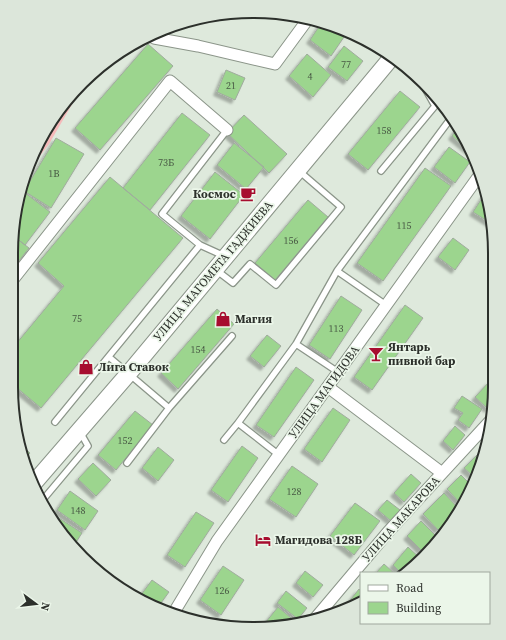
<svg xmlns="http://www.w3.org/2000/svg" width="506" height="640" viewBox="0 0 506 640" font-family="'Source Serif 4',serif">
<defs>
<filter id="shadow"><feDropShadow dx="-3.5" dy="3.5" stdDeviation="1" flood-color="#0004"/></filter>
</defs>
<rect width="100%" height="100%" fill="#dee9dc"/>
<path fill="#f6baba" d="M85 82 49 144 23 178 24 175 71 94Z"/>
<path fill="#9cd58e" stroke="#a0ab9e" filter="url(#shadow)" d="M322 22 346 34 331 56 310 40Z
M148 44 173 66 100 150 75 128Z
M344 46 363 61 347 81 328 67Z
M307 54 331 75 313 97 289 76Z
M226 70 245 78 235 100 217 92Z
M400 91 420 107 368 170 348 154Z
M182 113 210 135 150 210 123 188Z
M244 115 287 154 269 173 227 133Z
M458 127 463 132 472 153 452 136Z
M56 138 84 154 51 208 24 191Z
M234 143 264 167 246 189 217 165Z
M449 147 470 162 455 183 434 167Z
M425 168 451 186 383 281 357 263Z
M215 172 244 195 210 239 181 216Z
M110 177 183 238 41 408 11 383V350L64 286 38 263Z
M24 192 50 212 25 245 12 235 19 198Z
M486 192 492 224 473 212Z
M308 200 328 217 275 280 255 263Z
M12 235 29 248 11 271 12 237Z
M453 238 469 250 455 270 438 257Z
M341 296 362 310 330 359 309 345Z
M405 305 423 318 372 390 354 377Z
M217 309 234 324 178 389 161 373Z
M267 335 281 346 264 367 250 356Z
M296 367 314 380 274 437 256 425Z
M490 381 491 382V406L488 409 475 397Z
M462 396 482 409 469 428 458 420 463 413 454 408Z
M333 408 350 420 322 462 304 449Z
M135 411 153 425 116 470 98 455Z
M455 426 465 435 453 450 443 441Z
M18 441 30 453 24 460 19 449Z
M242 446 258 458 228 502 211 490Z
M158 447 174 460 158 481 142 468Z
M479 453 481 455 473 476 464 468Z
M93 463 111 480 96 496 78 479Z
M292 466 318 484 296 517 269 499Z
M411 474 421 483 404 502 394 493Z
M461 475 470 484 465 496 459 502 447 489Z
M70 491 98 511 85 530 57 510Z
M444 493 459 509 438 530 423 514Z
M387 500 400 510 391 521 378 510Z
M355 503 380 521 354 555 330 536Z
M196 512 214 523 185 567 167 555Z
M56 516 82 533 73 547 53 521Z
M421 521 437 537 422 551 407 536Z
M408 547 421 559 413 569 407 573H401L393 565Z
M384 564 394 573H376Z
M223 566 244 580 221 615 200 600Z
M305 571 323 585 313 597 296 583Z
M152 580 169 592 158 607 138 599Z
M359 589 361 591V602L345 609 344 608Z
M286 591 307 608 298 619 277 603Z
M278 607 296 622V623L261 628Z"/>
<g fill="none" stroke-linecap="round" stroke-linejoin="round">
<defs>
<path id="lane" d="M381 171 435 106 426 90
M222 255 200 245 162 214 227 130
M216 270 233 283 250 264 276 285 341 207 299 171
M386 305 337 271 451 118
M296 344 337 271
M109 357 169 408 232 336
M55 422 200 245
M238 423 296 344 338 372
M224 440 238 423 279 455
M127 463 169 408
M41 502 88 446 80 432"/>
<path id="street" d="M153 36 154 38 198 46 275 64 308 19
M11 282 170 81 227 130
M328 387 442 473
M173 614 217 541 481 173
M313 621 388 532 491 420"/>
<path id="secondary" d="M33 484 129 373 392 57"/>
</defs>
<use href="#lane" stroke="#8b9589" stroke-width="8"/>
<use href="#street" stroke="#8b9589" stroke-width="13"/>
<use href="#secondary" stroke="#8b9589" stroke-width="18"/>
<use href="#lane" stroke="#fff" stroke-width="5.5"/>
<use href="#street" stroke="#fff" stroke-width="11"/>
<use href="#secondary" stroke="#fff" stroke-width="16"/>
</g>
<defs>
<symbol id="cafe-bare" viewBox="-9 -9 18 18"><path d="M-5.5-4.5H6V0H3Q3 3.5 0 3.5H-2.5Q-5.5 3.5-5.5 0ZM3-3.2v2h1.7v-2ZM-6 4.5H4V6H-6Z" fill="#a70d2f" stroke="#ebf6e9" stroke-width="2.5" paint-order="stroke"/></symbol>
<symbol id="shop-bare" viewBox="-9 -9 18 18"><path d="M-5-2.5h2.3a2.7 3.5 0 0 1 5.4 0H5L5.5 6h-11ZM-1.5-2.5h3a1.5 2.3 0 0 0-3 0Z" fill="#a70d2f" stroke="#ebf6e9" stroke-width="2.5" paint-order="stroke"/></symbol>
<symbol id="bar-bare" viewBox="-9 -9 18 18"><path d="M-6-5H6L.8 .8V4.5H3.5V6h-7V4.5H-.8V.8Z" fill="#a70d2f" stroke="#ebf6e9" stroke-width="2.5" paint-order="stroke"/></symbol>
<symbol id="hotel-bare" viewBox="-9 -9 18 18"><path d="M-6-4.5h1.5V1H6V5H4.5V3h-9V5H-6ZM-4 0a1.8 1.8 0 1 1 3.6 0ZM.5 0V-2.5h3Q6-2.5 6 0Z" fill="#a70d2f" stroke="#ebf6e9" stroke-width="2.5" paint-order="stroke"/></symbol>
</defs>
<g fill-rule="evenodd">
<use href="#cafe-bare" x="237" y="183" width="22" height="22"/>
<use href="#shop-bare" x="212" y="308" width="22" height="22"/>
<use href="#bar-bare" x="365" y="343" width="22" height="22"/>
<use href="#shop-bare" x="75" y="356" width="22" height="22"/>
<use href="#hotel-bare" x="252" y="529" width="22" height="22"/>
</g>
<g text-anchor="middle" stroke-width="3.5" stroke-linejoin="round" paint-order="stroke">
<g font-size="10" fill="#485944">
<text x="346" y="68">77</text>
<text x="310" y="80">4</text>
<text x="231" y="89">21</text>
<text x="384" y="134">158</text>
<text x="166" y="166">73Б</text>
<text x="54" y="177">1В</text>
<text x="404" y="229">115</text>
<text x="291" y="244">156</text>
<text x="77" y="322">75</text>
<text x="336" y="332">113</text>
<text x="198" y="353">154</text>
<text x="125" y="444">152</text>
<text x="294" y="495">128</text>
<text x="78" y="514">148</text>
<text x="222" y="594">126</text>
</g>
<g font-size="12" font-weight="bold" fill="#2c302b" stroke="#ebf6e9" text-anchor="start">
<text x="236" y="198" text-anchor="end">Космос</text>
<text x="235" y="323">Магия</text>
<text x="388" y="351">Янтарь<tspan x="388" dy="14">пивной бар</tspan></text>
<text x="98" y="371">Лига Ставок</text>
<text x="275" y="544">Магидова 128Б</text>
</g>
<g font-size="12" fill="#2c302b" stroke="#ebf6e9">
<text transform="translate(213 271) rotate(-50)" y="4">УЛИЦА МАГОМЕТА ГАДЖИЕВА</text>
<text transform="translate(324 392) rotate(-54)" y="4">УЛИЦА МАГИДОВА</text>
<text transform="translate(401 519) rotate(-48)" y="4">УЛИЦА МАКАРОВА</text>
</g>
</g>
<path d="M0 0H506V640H0ZM253 18H253A235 235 0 0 1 488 253V387A235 235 0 0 1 253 622H253A235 235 0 0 1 18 387V253A235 235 0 0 1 253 18Z" fill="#dce6da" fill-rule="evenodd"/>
<path fill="none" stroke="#2c302b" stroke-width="2" d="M253 18H253A235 235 0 0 1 488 253V387A235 235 0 0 1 253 622H253A235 235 0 0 1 18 387V253A235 235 0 0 1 253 18Z"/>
<rect x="360" y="572" width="130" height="52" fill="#ebf6e9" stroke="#9fa79d"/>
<rect x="368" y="585" width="20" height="6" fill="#ffffff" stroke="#9fa79d"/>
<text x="396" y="592" font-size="12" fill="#2c302b">Road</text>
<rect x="368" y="602" width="20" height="12" fill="#9cd58e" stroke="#9fa79d"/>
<text x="396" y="612" font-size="12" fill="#2c302b">Building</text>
<g transform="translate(36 604) rotate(105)" stroke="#ebf6e9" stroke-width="3" paint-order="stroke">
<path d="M0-3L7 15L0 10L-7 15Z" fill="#2c302b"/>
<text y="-6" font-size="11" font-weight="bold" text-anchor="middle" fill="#2c302b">N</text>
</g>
</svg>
